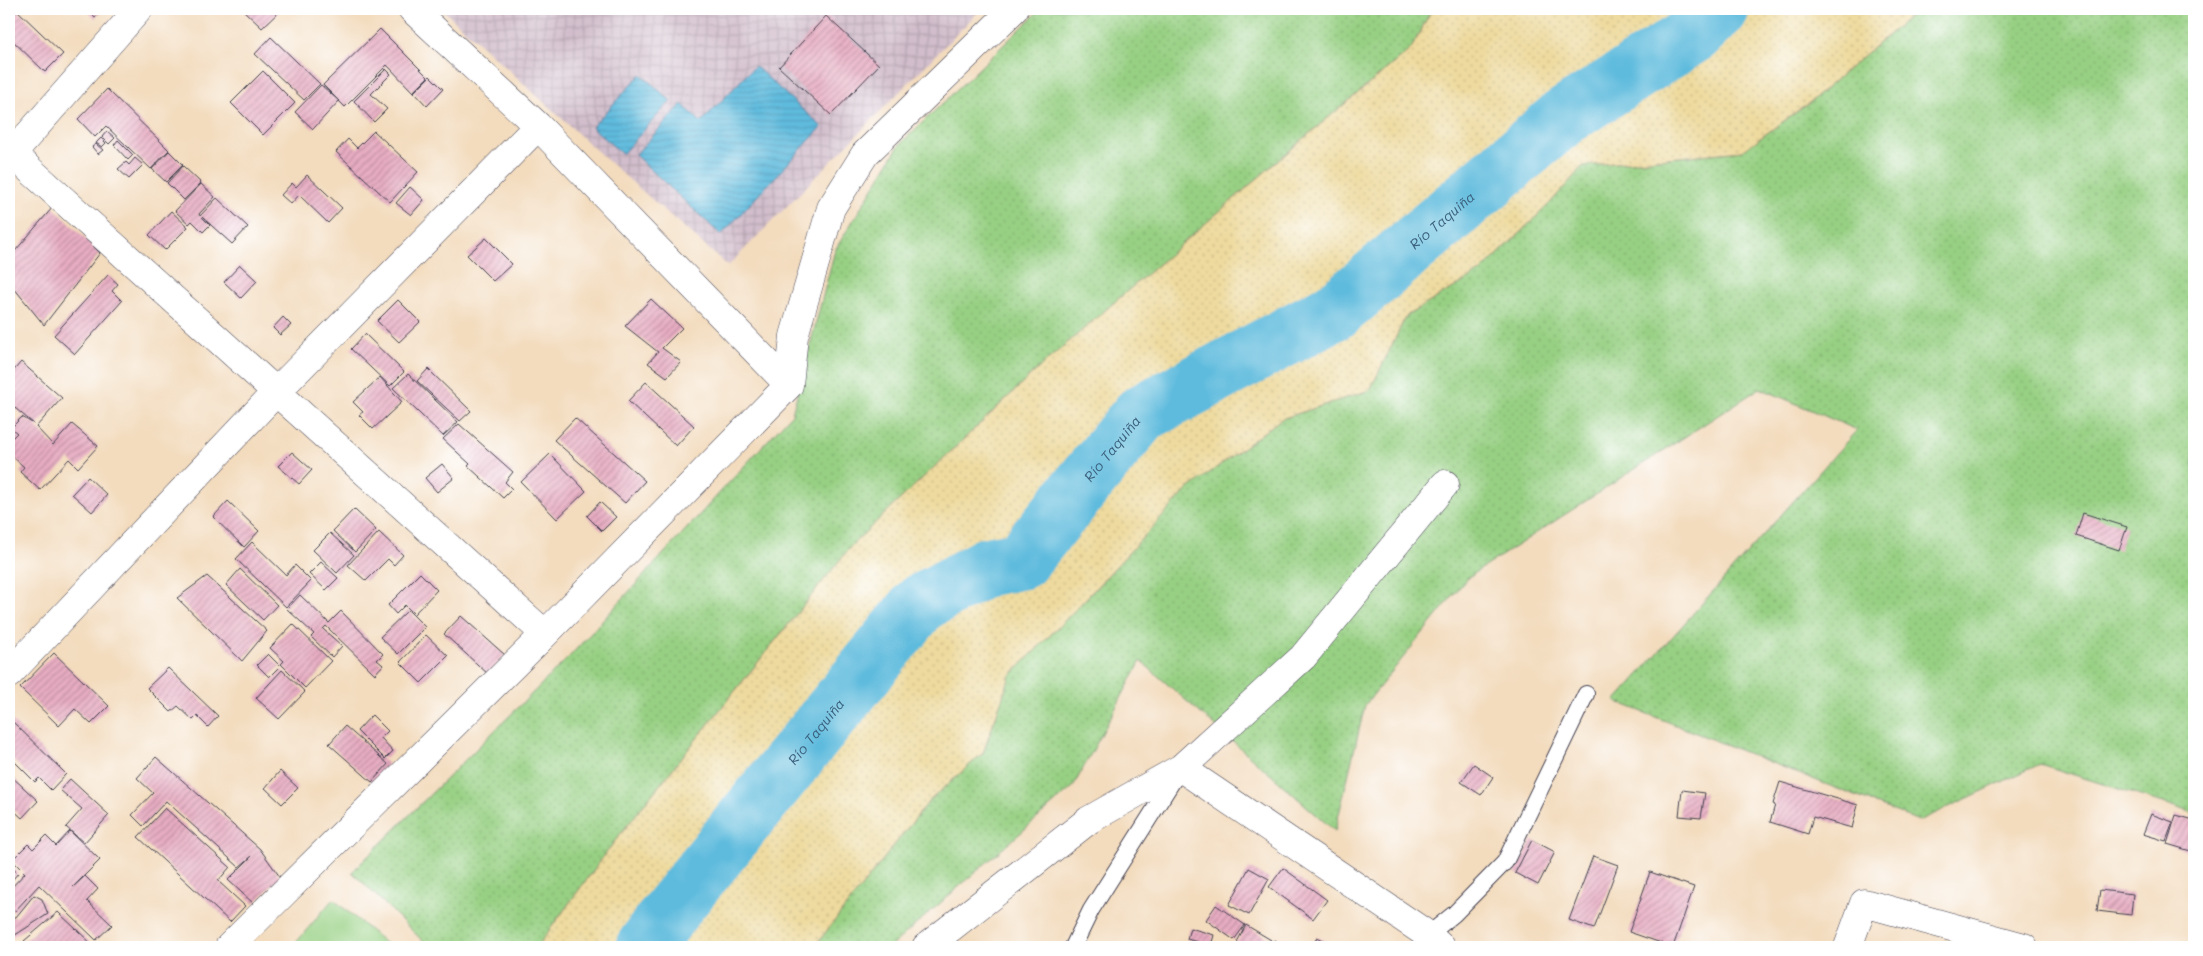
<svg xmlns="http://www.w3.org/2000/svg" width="2203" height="956" viewBox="0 0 2203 956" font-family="Mali,sans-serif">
<defs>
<pattern id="industrial-grid" width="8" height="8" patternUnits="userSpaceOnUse" patternTransform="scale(1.25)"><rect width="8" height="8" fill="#d1bdcb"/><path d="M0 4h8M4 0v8" fill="none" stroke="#b3a2af"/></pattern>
<pattern id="grass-dots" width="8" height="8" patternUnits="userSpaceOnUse" patternTransform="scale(1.25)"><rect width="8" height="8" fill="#97d083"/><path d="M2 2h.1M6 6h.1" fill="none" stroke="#82b272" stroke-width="1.8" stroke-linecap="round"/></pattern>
<pattern id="sand-dots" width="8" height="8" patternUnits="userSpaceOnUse" patternTransform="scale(1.25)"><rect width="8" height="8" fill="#eeda9e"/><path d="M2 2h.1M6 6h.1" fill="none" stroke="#ccbb89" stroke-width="1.8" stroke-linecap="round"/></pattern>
<pattern id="water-rules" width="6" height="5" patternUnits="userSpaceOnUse" patternTransform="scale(1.25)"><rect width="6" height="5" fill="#5fbbdd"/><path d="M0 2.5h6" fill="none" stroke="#52a0bf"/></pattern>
<pattern id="building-hatch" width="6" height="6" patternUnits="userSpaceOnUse" patternTransform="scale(1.25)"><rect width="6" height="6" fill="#e8adc2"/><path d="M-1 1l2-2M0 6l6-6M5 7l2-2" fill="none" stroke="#bc8c9f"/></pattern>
</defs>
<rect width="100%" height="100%" fill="#fff"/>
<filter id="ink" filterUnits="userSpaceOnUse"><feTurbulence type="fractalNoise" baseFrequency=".02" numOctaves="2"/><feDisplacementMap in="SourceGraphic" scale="10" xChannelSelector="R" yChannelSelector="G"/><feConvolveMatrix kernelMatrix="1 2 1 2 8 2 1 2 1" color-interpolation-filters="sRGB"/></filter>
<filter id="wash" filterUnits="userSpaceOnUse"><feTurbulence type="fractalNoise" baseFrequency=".0096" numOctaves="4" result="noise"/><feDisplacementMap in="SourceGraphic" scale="20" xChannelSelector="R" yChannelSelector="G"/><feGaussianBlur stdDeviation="1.12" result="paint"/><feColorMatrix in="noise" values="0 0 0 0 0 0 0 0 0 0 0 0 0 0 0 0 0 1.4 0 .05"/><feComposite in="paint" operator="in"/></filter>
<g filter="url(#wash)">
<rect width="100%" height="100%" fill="#f3dbbd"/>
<path fill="url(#industrial-grid)" d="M442 9H981L728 266 608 161Z"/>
<path fill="url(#grass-dots)" stroke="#5c795f" d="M1041 9H1432L1411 49 1310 133 1042 365 852 545 618 837 537 947H429L352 872 569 657 792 414 835 250 900 144Z
M1918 9H2194V813L2040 764 1919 821 1615 701 1857 430 1760 388 1467 578 1365 705 1335 831 1141 661 1073 787 890 947H814L929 801 983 753 1010 676 1077 608 1188 489 1281 419 1370 390 1406 316 1480 272 1550 203 1583 166 1742 151 1809 103Z"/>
<path fill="url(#sand-dots)" stroke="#887e6c" d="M1432 9H1918L1809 103 1742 151 1583 166 1550 203 1480 272 1406 316 1370 390 1281 419 1188 489 1077 608 1010 676 983 753 929 801 814 947H537L618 837 852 545 1042 365 1310 133 1411 49Z"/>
<path fill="#97d083" stroke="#5c795f" d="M333 899 390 947H292Z"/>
<path fill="url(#water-rules)" stroke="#406e8c" d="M755 66 822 127 721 235 635 155 682 104 701 122Z
M641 74 671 101 622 154 592 127Z"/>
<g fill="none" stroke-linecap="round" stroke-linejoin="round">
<path stroke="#5fbbdd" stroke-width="59" id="s1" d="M645 947 672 909 921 603 986 567 1021 560 1141 414 1338 309 1564 117 1694 34 1720 9"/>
</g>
<g id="blocks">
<path fill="url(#building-hatch)" d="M9 9H16L63 54 45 72 9 37Z
M92 9H101L102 10 95 18 89 12Z
M242 9H282L262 28Z
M826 16 879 65 831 115 779 67Z
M380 29 428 77 413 92 387 65 345 107 323 85Z
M271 37 320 84 304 100 255 54Z
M386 69 391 74 371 94 387 109 374 122 354 101Z
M263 71 295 103 263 135 231 103Z
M430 76 443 89 427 106 414 92Z
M321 85 339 101 313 129 295 112Z
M107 89 169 150 151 169 106 126 95 137 78 119Z
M107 131 115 138 109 144 102 137Z
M374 131 418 172 390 202 336 152 348 139 357 148Z
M101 138 106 143 102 147 96 143Z
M118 140 133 155 128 160 114 145Z
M96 144 103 150 98 154 92 147Z
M169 151 183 165 166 182 152 169Z
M135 158 143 165 129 179 118 169 126 162 129 165Z
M183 166 201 183 184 200 167 183Z
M307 175 342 208 328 223 299 195 291 204 281 195 292 183 296 187Z
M201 184 215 197 199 214 200 216 217 198 248 227 232 244 202 217 210 225 203 232 192 221 189 224 175 211Z
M410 187 424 200 411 215 396 203Z
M53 207 100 253 44 325 9 282V258Z
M171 211 188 227 165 250 149 235Z
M486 238 512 264 493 281 467 255Z
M240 265 257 281 241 298 224 282Z
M108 275 118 284 112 291 122 301 75 354 54 335Z
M651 299 682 328 662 348 681 362 667 377 648 363 658 352 625 326Z
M398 300 420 322 399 342 377 321Z
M283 317 291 325 280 335 273 328Z
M365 334 404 372 390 386 351 349Z
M21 362 62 398 36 427 53 445 72 424 98 446 78 468 69 459 40 490 20 472 24 467 9 453V441L17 433 11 428 22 417 34 424 9 403V376Z
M428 369 471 411 460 421 417 381Z
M408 374 458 422 443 436 393 388Z
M380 377 402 402 373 429 359 415 363 412 353 402Z
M646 382 694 426 676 446 628 401Z
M575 418 645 481 625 503 554 440Z
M459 424 513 472 505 482 512 489 503 498 468 466 470 464 443 439Z
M292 452 312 470 299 484 278 466Z
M550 454 586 491 557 519 521 482Z
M442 464 454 478 437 492 425 478Z
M88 477 107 495 92 512 72 494Z
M228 501 259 531 244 547 213 517Z
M600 502 616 517 602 531 587 516Z
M354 509 376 530 355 552 333 531Z
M2083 513 2127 527 2119 550 2076 536Z
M379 532 403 555 394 565 388 559 366 581 348 565Z
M330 533 354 555 337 573 313 550Z
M252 542 286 575 295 565 311 581 286 607 236 559Z
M321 562 338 578 326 590 309 574Z
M240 569 277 605 263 620 226 585Z
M420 573 437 590 414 614 405 605 396 614 388 605Z
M207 576 267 631 242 661 177 598Z
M300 595 329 623 341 611 383 654 377 660 383 665 375 674 326 626 323 629 342 646 332 657 311 637 314 634 287 609Z
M408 610 425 627 398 654 380 637Z
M461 616 505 655 488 674 444 634Z
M293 624 331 661 305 688 281 664 284 661 270 648Z
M426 635 448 656 421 683 400 662Z
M54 653 109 706 91 724 75 709 59 726 20 688Z
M268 654 280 666 269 677 257 665Z
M168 668 218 716 208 727 197 716 193 720 178 706 171 712 147 688Z
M282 670 305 692 279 719 256 698Z
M372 715 388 731 381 738 393 751 385 759 357 731Z
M9 718 66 774 51 790 39 778 35 782 9 756Z
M345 726 388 764 372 782 329 744Z
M156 757 260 849 280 877 254 904 228 880 252 856 239 867 166 801 143 826 132 815 153 793 137 778Z
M1474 764 1493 777 1481 795 1461 782Z
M280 771 298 788 282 804 265 788Z
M9 774 38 801 22 818 9 806Z
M70 779 109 815 84 843 66 827 82 809 60 790Z
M1780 782 1858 805 1852 828 1813 817 1808 834 1770 822 1775 805 1773 804Z
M1682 790 1705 793 1701 818 1679 816Z
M165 808 230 867 218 881 245 906 230 922 138 837Z
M2151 814 2173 822 2166 841 2143 834Z
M2176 815 2194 820V852L2167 844Z
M70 831 100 860 73 887 85 876 98 889 87 901 112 925 96 940 39 885 14 912 9 908V890L25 873 12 860 28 844 33 849 46 836 56 846Z
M1532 840 1555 852 1538 885 1515 873Z
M1593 856 1618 865 1594 929 1569 920Z
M9 866 18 873 9 884Z
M1249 868 1269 879 1249 915 1229 905Z
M1283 868 1327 900 1313 919 1269 887Z
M1650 872 1694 887 1673 947 1629 932Z
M2100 890 2133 894 2131 915 2097 911Z
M34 895 42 899 48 914 9 939V917H16Z
M1216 905 1245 925 1234 940 1206 920Z
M58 912 95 947H30L24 941Z
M1246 925 1271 940 1267 947 1261 944 1259 947H1247L1237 942Z
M1190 928 1214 935 1211 946 1187 939Z
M1317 937 1330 943 1327 947H1312Z
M1274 940 1285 947H1269Z"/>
</g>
</g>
<g filter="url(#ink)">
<use href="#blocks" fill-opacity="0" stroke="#413e4e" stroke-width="1"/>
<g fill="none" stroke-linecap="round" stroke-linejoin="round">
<defs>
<path id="lane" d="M1428 935 1454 914 1505 862 1586 694
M1073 947 1091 910 1177 774"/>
<path id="street" d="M412 9 538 126 789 385
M9 151 545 634
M9 157 139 9
M9 674 277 391 538 126
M1181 768 1428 935 1441 947
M229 947 545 634 789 385 794 336 831 208 865 154 1014 9
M926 947 1089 820 1181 768 1303 657 1445 484
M1848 947 1864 903 2024 947"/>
</defs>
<use href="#lane" stroke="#413e4e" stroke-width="18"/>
<use href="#street" stroke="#413e4e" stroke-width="29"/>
<use href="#lane" stroke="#fff" stroke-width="16"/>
<use href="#street" stroke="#fff" stroke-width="28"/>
</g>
</g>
<g text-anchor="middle" stroke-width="4" stroke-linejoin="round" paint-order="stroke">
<g font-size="14" font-style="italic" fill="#3a5f7c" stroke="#fff">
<text dy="5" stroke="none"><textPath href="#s1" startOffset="1100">Río Taquiña</textPath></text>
<text dy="5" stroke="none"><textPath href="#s1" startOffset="695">Río Taquiña</textPath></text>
<text dy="5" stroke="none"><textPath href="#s1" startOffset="275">Río Taquiña</textPath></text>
</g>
</g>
<rect width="2203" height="956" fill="none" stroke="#fff" stroke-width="30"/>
</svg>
